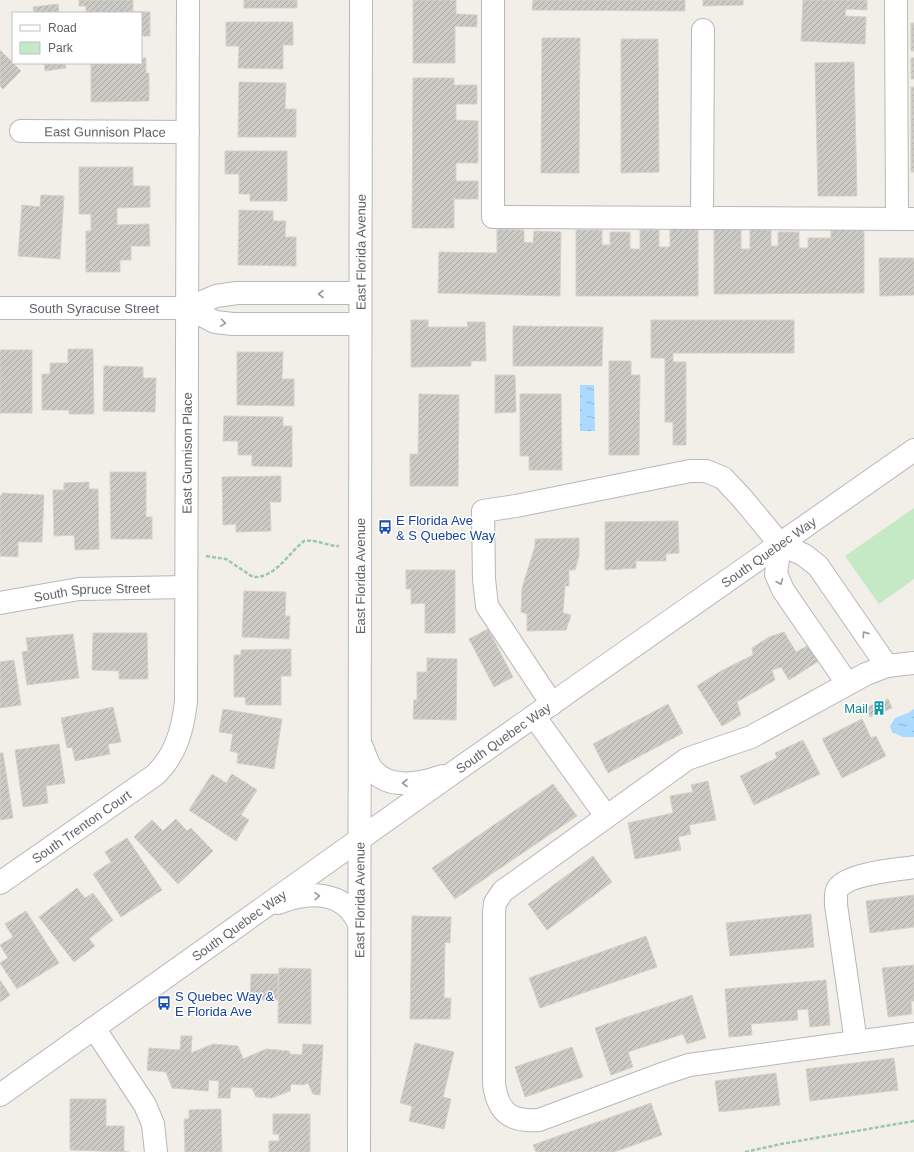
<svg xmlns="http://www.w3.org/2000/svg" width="914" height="1152" viewBox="0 0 914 1152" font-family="Helvetica,sans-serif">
<defs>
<pattern id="water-ripples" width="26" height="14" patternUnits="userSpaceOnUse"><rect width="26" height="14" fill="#aadaff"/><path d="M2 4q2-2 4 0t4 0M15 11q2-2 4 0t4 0" fill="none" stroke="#8eb4d2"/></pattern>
<pattern id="building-hatch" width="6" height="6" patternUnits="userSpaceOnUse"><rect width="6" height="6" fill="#cccac5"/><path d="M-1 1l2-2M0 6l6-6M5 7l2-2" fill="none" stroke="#a9a8a4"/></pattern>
</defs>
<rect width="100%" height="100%" fill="#f1efe8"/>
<path fill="#c5e8c5" d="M914 508V579L879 604 845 556Z"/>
<path fill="url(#water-ripples)" d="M580 385H594L595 431H580Z
M914 709V737H903L892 732 890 726 895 718 908 713Z"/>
<path fill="url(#building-hatch)" stroke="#d6d1c6" d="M79 0H133V12H150V36H141V13H86V6H79Z
M244 0H297V8H244Z
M413 0H456V14L477 15V27L455 26V63H413Z
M533 0H685V11L532 10Z
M703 0H743V5L703 6Z
M803 0H867V10L846 9 845 16 866 17 865 44 801 41Z
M58 4 59 13H34L33 7Z
M226 22H293V45H283V69L238 68 239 46H226Z
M911 23H914V51H911Z
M542 38H580L579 173H541Z
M621 39H658L659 172 621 173Z
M0 50 21 71 3 89 0 86Z
M141 58H146V73H149V101L91 102V63H141Z
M911 58H914V79H911Z
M854 62 857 196H818L815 63Z
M44 63H65L66 68 45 71Z
M413 78H454V85H477V104H456V120L478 121V163H456V181H478V199H454V228H412Z
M239 82 286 83 285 109H296V137H238Z
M911 87H914V172H911Z
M225 151H287V201H250V194H239V174H225Z
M79 167H133V186H150V207L117 208V225L149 224 150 246H131V260H120V272H86V231H91V214H79Z
M41 195 64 196 60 259 18 256 22 205 40 207Z
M239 210 273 211V221H286L285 237H296V266L238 265Z
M670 228H698V296H576V230H602V245H610V232H630V249H640V230H659V247H670Z
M831 228H864V293L714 294V229H741V249H750V229H771V246H778V232H799V248H808V238H831Z
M497 229 524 230V242L533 243 534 231 561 232 560 296 438 293 439 252 497 253Z
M879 258H914V295L880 296Z
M411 320H428V327H468L467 322H485L486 361H471V366L411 367Z
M651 320H794V353H673V362H686V445H673V422H665V358H651Z
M513 326 603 327 602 366H513Z
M68 349H93L94 414H69V410H42V374H50V363H68Z
M0 350H32V413H0Z
M237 352H283L282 379H294V406L237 405Z
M609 361H631V375H640L639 455H609Z
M104 366 143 367V378H156L155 412 103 411Z
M495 375H515L516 412 495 413Z
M419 394 459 395 458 486H410V454H418Z
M520 394H561L562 470H529V456H520Z
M224 416 283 417V426H292V467L252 466V455H238V441H223Z
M110 472H146V517H152V539H111Z
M281 476V502H270L271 531 236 532V524L223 525 222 477Z
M89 482V489H98L99 549 75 550 74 535 54 536 53 490H64V483Z
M2 493 44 495 42 542H18V557L0 556V496H2Z
M678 521 679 553 666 554V561H636V568L605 570V522Z
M579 538V556L575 570H569V586H565L563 613 571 615 566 630 527 631V614L521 612 522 588 535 546V539Z
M406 570H455V633H425V603L411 604V589H406Z
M244 591 286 592 285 616H290L289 639 242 637Z
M488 629 513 677 494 687 469 639Z
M784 632 796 652 811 644 822 659 789 680 781 667 772 670 775 680 737 702 741 715 722 726 697 686 721 671 753 655 752 648 769 637Z
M93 633H147L148 679H119V671L92 670Z
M73 634 79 678 27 685 22 652 28 651 26 638Z
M291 649V676H281V705H246L245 697H234V655H241V650Z
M427 658 457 659 456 720 413 719 414 700H417V672H427Z
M14 660 21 705 0 708V662Z
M888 699 892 708 870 717 867 707Z
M668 704 683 733 608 773 593 744Z
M113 707 121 742 108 744 110 754 75 761 72 747 67 748 61 718Z
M223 709 282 719 274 769 237 763 238 753 230 751 233 734 219 732Z
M862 719 871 738 876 736 886 756 842 778 822 739Z
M803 740 820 774 754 805 740 776 777 758 775 753Z
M59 744 65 783 46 786 48 803 23 807 15 750Z
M0 753H3L13 818 0 820Z
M212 774 226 783 232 774 257 790 241 815 249 820 236 841 189 810Z
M708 781 716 820 689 825 691 834 678 837 681 850 635 859 628 823 673 813 670 796 693 792 691 785Z
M553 784 577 816 455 899 432 868Z
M176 819 187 831 191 828 213 851 178 884 134 837 152 820 163 831Z
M127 838 162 890 121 917 93 874 111 862 105 852Z
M593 856 612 882 547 930 528 904Z
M77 888 85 898 93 893 113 920 89 939 95 946 74 962 39 917Z
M914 895V927L870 933 866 901Z
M26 911 59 963 17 989 0 963 8 958 0 945 13 937 5 924Z
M811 914 814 947 730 956 726 923Z
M412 916 451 917 450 943 445 942 444 998H451L450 1019H410Z
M646 936 657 967 540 1008 529 978Z
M914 965V1001H911L912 1014 888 1017 882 968Z
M279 968 311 969V1024L278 1023Z
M251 974H278V1000H250Z
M0 980 10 995 0 1002Z
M826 980 830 1025 810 1027 808 1009 797 1010 798 1020 751 1024 752 1035 729 1037 725 989Z
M692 995 706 1038 687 1044 683 1034 628 1052 633 1067 611 1075 595 1028Z
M181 1036H192L191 1053 213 1044 238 1046 243 1059 266 1049 289 1051 290 1054 302 1055 303 1044 323 1045 320 1095 313 1094 308 1083 303 1085 291 1084 290 1091 272 1098 256 1097 252 1088 231 1087 230 1098H218L219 1081 209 1080 208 1091 172 1088 166 1072 147 1070 149 1048 180 1050Z
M415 1043 454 1052 443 1097 451 1099 444 1129 409 1121 412 1106 400 1103Z
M572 1047 583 1077 525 1097 515 1067Z
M894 1058 898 1090 810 1101 806 1069Z
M776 1073 780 1105 719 1112 715 1081Z
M70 1099H106V1126H124V1152H129L70 1150Z
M651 1103 662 1135 614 1152H536L533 1145Z
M221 1109 222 1152H185L184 1119H189V1110Z
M273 1114H310V1152H269V1141H279V1134H273Z"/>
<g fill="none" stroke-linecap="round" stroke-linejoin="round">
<defs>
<g id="minor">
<path d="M493 0V217L914 219"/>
<path d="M896 0 897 219"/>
<path id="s1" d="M21 131 188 132"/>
<path d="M702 218 703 30"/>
<path id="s2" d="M0 308H188L216 296 237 293H360"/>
<path d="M188 308 215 322 233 324H359"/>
<path d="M780 544 776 574 783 590 847 683"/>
<path id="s3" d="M0 603 79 589 186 587"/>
<path d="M914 663 887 666 866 674 751 737 687 759 503 891 495 903 494 912V1084C498 1113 511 1122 539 1120L662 1074 689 1065 914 1034"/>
<path d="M552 704 487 606 484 579 483 511 516 506 690 471H706L723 478 741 497 780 544 804 555 818 566 887 666"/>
<path d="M534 716 606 816"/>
<path d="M362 747C365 754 367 763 372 769 388 790 420 784 442 776"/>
<path id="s4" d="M0 883 155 775C176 755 183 729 186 701L188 0"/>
<path d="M278 903C309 891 344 890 359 924"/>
<path d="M94 1028 145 1105 153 1124 156 1152"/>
<path d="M856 1042 836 905C836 899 835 891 839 887 851 873 896 870 914 867"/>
<path id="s5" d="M0 1095 457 770 914 450"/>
<path id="s6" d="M359 1152 361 0"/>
</g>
</defs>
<use href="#minor" stroke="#b5b8bc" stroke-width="24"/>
<path stroke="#9cc7a9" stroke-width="2.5" stroke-dasharray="4 2" stroke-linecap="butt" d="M206 556 226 559 253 577C274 579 289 553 304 541 316 539 327 546 339 546
M745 1152 781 1144 914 1121"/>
<use href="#minor" stroke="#fff" stroke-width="22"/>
</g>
<defs><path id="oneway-chevron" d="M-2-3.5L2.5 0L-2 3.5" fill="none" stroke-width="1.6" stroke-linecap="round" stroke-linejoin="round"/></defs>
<g stroke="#979a9d">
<use href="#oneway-chevron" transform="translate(321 294) rotate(-180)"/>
<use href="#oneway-chevron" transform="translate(223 323) rotate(9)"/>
<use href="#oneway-chevron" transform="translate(780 582) rotate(67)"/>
<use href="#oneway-chevron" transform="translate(865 634) rotate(-125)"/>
<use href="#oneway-chevron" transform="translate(405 783) rotate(180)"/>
<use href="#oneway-chevron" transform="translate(317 896) rotate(-2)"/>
</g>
<defs>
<symbol id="bus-bare" viewBox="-9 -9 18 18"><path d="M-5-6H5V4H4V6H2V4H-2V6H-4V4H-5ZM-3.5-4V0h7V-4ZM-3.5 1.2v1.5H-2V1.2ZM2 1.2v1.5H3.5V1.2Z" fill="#1a4fb4" stroke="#fff" stroke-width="2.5" paint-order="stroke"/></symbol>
<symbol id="building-bare" viewBox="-9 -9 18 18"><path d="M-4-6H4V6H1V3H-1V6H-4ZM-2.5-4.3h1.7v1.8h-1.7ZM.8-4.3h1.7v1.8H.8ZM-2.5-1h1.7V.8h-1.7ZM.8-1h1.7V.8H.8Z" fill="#0f9aa8" stroke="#fff" stroke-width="2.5" paint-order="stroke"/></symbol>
</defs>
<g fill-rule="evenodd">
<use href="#bus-bare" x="375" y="517" width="20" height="20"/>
<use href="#building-bare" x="869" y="698" width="20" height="20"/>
<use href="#bus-bare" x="154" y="993" width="20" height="20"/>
</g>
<g text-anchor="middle" stroke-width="3" stroke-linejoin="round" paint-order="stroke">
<g font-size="13" fill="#5f6368" stroke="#fff">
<text dy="5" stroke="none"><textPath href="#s1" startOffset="84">East Gunnison Place</textPath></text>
<text dy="5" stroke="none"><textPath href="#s6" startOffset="900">East Florida Avenue</textPath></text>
<text dy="5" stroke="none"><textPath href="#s2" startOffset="94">South Syracuse Street</textPath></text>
<text dy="5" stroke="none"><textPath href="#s4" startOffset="519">East Gunnison Place</textPath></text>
<text dy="5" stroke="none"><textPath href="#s5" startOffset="941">South Quebec Way</textPath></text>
<text dy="5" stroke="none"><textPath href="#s6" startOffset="576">East Florida Avenue</textPath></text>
<text dy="5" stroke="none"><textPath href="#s3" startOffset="93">South Spruce Street</textPath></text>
<text dy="5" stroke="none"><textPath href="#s5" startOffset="617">South Quebec Way</textPath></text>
<text dy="5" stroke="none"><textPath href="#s4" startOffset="99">South Trenton Court</textPath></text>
<text dy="5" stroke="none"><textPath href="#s6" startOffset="252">East Florida Avenue</textPath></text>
<text dy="5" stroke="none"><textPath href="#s5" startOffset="293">South Quebec Way</textPath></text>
</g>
<g font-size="13" fill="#164399" stroke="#fff" text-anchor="start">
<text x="396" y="525">E Florida Ave<tspan x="396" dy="15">&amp; S Quebec Way</tspan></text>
<text x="175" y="1001">S Quebec Way &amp;<tspan x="175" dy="15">E Florida Ave</tspan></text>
</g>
<g font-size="13" fill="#0d838f" stroke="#fff" text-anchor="end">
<text x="868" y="713">Mail</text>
</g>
</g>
<rect x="12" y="12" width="130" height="52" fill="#ffffff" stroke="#bfc1c3"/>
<rect x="20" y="25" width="20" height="6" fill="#ffffff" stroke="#bfc1c3"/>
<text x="48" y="32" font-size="12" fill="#5f6368">Road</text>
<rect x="20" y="42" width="20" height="12" fill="#c5e8c5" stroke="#bfc1c3"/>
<text x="48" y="52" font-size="12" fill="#5f6368">Park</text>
</svg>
